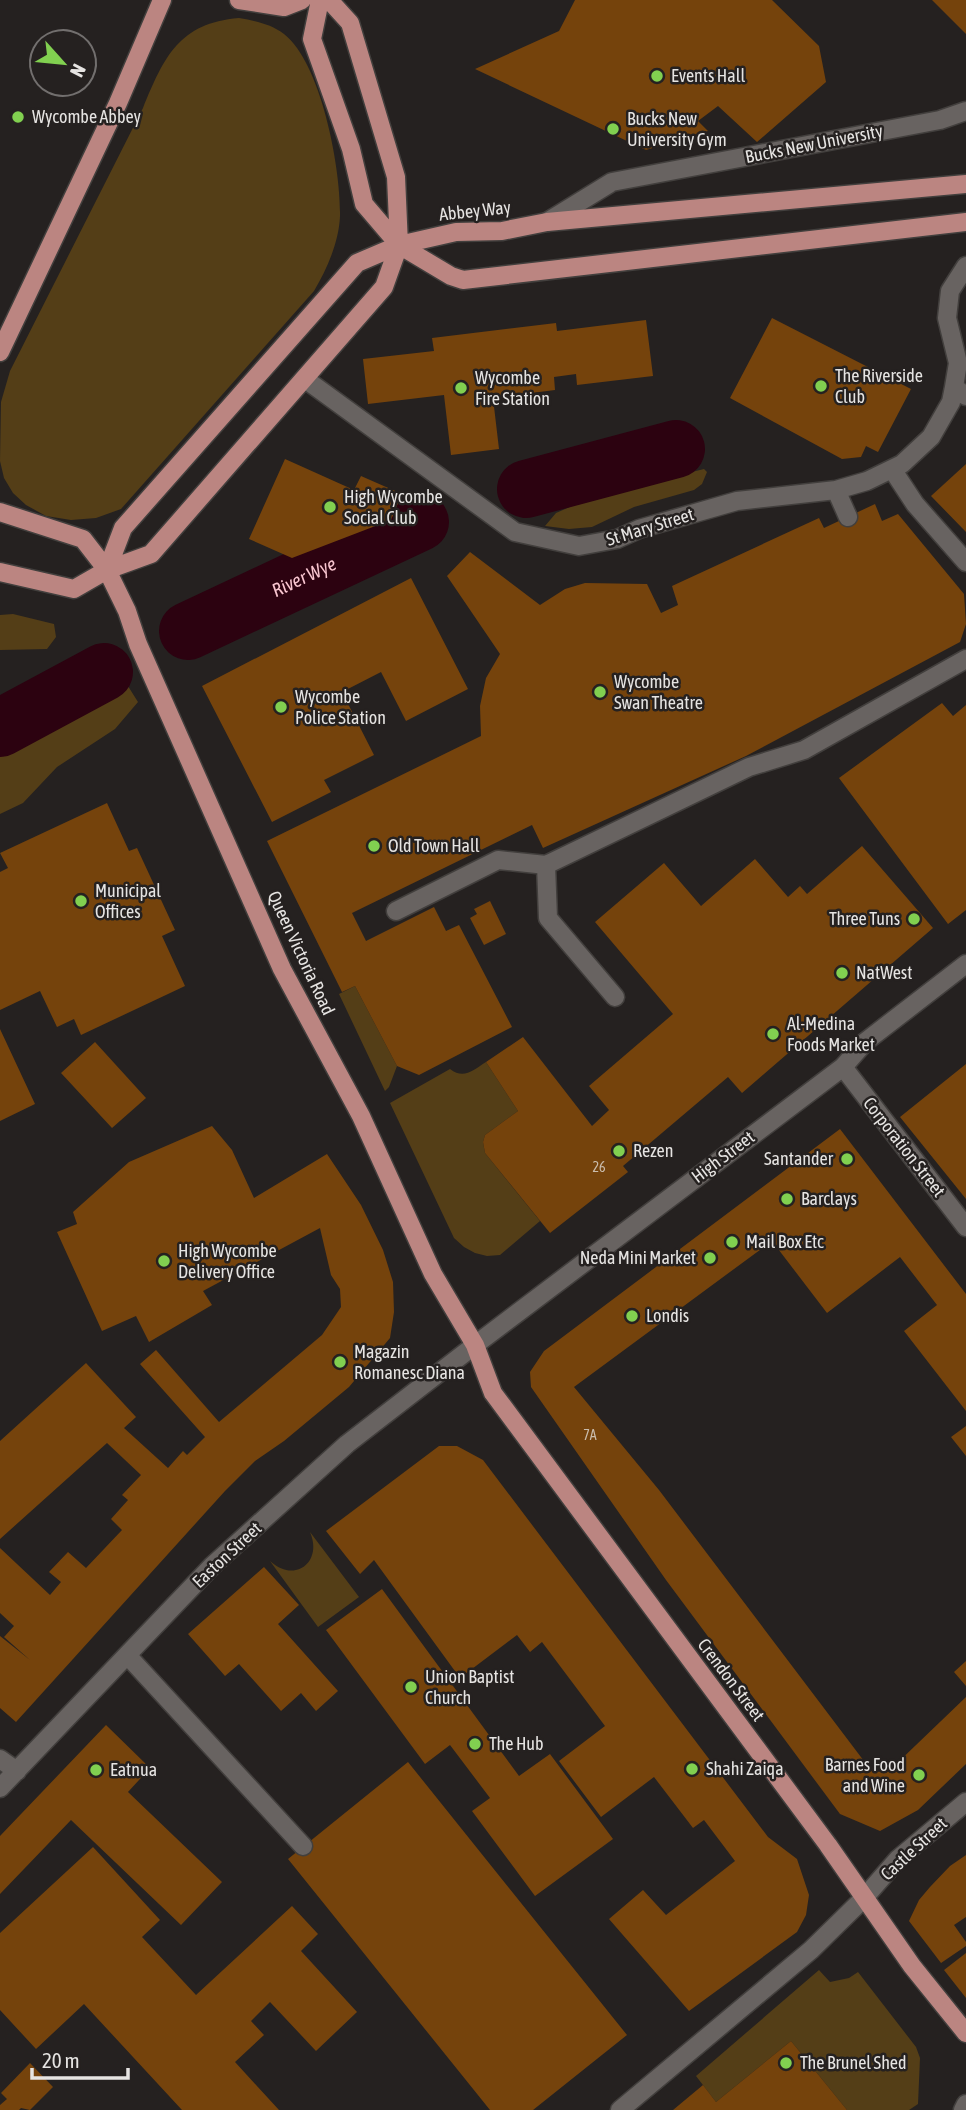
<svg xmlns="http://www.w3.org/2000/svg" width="966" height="2110" viewBox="0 0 966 2110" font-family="'Asap Condensed',sans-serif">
<rect width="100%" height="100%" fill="#252120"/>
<path fill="#543e17" d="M239 18C256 21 271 24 284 34 322 64 341 170 340 216 339 242 327 269 314 291L121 509 96 518 71 520 46 516 26 505 13 493 4 478 0 461 1 402 10 371 143 108C164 57 179 23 239 18Z
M704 469 707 472 702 484 694 490 634 507 592 527 569 529 545 526 556 513 572 506 574 501Z
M13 614 54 624 56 637 47 649 0 650V615Z
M121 675 138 702 115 729 57 767 23 803 0 814V735L87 687Z
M355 986 397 1066 389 1087 385 1091 339 994Z
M486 1062 518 1111 485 1135 483 1142 485 1153 540 1221 500 1255 487 1256 475 1253 464 1247 454 1238 390 1103 450 1069C464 1080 473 1070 486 1062Z
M310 1532 359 1597 318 1627 270 1561C295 1584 323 1562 310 1532Z
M819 1970 830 1982 849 1978 858 1972 916 2047 920 2058 918 2104 909 2110H847L791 2041 716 2102 696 2076Z"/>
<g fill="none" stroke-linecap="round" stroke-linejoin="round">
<g stroke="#2c0210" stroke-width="58">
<path d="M526 489 676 449"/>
<path id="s1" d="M188 631 420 522"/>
<path d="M0 728 104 672"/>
</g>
</g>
<path fill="#75430c" d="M575 0H772L819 46 826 82 757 142 718 106 698 121 708 131 646 150 475 69 559 31Z
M932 0H966V34Z
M772 318 911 389 878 452 866 446 861 457 842 459 730 398Z
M646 320 653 376 577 385 576 374 554 377 555 390 493 398 499 449 451 455 444 395 368 404 363 359 434 351 432 338 556 323 557 331Z
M285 459 354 490 361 476 402 494 391 520 292 558 249 539Z
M966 464V532L931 496Z
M875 504 882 521 898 514 964 594 966 624 960 642 746 756 543 848 532 825 352 913 366 941 434 907 446 931 459 925 512 1027 419 1075 397 1066 355 986 342 992 267 841 481 736 480 706 486 678 500 654 447 576 470 552 540 605 565 589 585 583 647 584 661 613 678 605 672 586 819 518 824 528Z
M411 578 468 689 406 721 381 672 342 692 374 755 324 780 331 792 272 822 202 686Z
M942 703 953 716 966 705V910L948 924 839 778Z
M107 803 129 851 137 848 175 930 162 936 185 986 81 1035 74 1019 57 1027 40 991 0 1010V872L8 868 0 853Z
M862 846 933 928 742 1093 728 1077 623 1166 628 1172 550 1233 485 1153 483 1142 485 1135 518 1111 486 1062 523 1037 592 1126 609 1110 589 1086 673 1014 595 922 664 863 701 906 755 859 788 897 800 886 807 894Z
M490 901 506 934 484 945 470 918 477 914 474 909Z
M0 1029 35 1104 0 1121Z
M95 1042 146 1098 112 1128 61 1073Z
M966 1064V1199L900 1117Z
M212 1126 232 1150 254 1198 327 1154 361 1205 383 1250 393 1282 394 1312 390 1338 349 1387 284 1441 255 1461 225 1491 16 1722 0 1708V1636L30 1660 4 1637 14 1626 0 1613V1548L50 1595 61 1582 49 1572 68 1552 86 1568 122 1530 111 1519 128 1500 122 1495 141 1475 107 1443 0 1539V1441L86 1363 136 1417 124 1428 168 1468 183 1451 187 1455 205 1437 140 1364 156 1350 219 1422 322 1335 341 1307 340 1289 331 1275 320 1228 203 1291 212 1305 149 1342 136 1316 102 1331 57 1232 77 1224 73 1212 129 1162Z
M840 1129 966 1294V1411L904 1331 937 1305 900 1257 827 1313 772 1241 574 1387 659 1490 873 1773 891 1769 966 1697V1764L918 1810 880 1831 840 1814 666 1580 531 1387 530 1372 544 1351Z
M966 1426V1456L951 1437Z
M439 1446H457L483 1460 768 1837 797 1859 809 1895 806 1915 797 1932 689 2011 609 1919 643 1890 666 1915 735 1861 704 1820 693 1828 654 1777 601 1817 559 1761 605 1726 542 1642 530 1652 517 1635 460 1678 374 1560 360 1574 326 1531Z
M264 1567 299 1605 278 1624 338 1691 316 1711 301 1693 281 1711 239 1664 225 1676 188 1634Z
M382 1589 519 1776 550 1754 613 1839 535 1896 472 1811 490 1798 450 1745 425 1764 326 1630Z
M966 1661V1686L954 1672Z
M106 1725 150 1768 128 1792 222 1882 181 1925 71 1820 0 1894V1836Z
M408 1762 627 2035 533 2110H490L288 1859Z
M93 1847 160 1920 142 1937 196 1995 292 1906 318 1934 301 1951 357 2012 316 2051 270 2002 251 2021 264 2035 235 2062 279 2110H182L84 2004 36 2049 0 2010V1933Z
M966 1855V1917L954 1925 966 1942V1946L941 1963 909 1921 919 1900 930 1887 950 1866Z
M966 1953V1998L944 1970Z
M791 2041 847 2110H673L703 2085 716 2102Z
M30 2063 53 2087 30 2110 21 2108 19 2110H0V2105L7 2099 1 2093Z"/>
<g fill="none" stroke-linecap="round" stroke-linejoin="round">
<defs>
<path id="minor" d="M547 222 612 182 940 120 966 111
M966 266 950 291 947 318 958 363 954 387 966 396
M305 379 515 532 579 546 617 539 639 529 737 501 836 490 867 481 902 464 931 437 951 402 954 387
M892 469 915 504 966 562
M836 490 848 517
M546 865 548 918 615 997
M396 911 498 860 546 865 749 767 804 750 966 659
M843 1067 966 1227
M127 1655 303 1846
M0 1759 17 1771
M0 1788 212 1566 347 1444 475 1345 843 1067 865 1042 966 964
M620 2110 811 1950 864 1898 898 1859 966 1802
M963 2110 966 2104"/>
<path id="major" d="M239 0 284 7 302 0
M320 0 312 39 351 149 364 204 399 245 451 276 463 280 966 222
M0 352 118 103 162 0
M0 512 83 539 107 570 127 611 138 644 282 969 361 1116 433 1274 475 1345 493 1393 828 1845 912 1966 966 2033
M107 570 123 528 357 263 399 245 456 232 502 231 547 222 966 184
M0 572 74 589 107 570 151 554 384 287 399 245 396 177 350 23 329 0"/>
</defs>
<use href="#minor" stroke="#423f3d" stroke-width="21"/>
<use href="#major" stroke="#423f3d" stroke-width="21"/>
<use href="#minor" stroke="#686361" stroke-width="18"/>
<use href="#major" stroke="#bb8581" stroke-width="18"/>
</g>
<g fill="#81d050" stroke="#252120" stroke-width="2.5">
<circle cx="657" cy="76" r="7"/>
<circle cx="18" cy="117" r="7"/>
<circle cx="613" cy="129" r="7"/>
<circle cx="821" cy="386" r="7"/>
<circle cx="461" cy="388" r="7"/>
<circle cx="330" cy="507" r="7"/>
<circle cx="600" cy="692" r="7"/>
<circle cx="281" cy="707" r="7"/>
<circle cx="374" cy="846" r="7"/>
<circle cx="81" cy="901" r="7"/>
<circle cx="914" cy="919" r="7"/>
<circle cx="842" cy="973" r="7"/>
<circle cx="773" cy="1034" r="7"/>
<circle cx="619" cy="1151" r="7"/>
<circle cx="847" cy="1159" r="7"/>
<circle cx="787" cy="1199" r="7"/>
<circle cx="732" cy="1242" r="7"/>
<circle cx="710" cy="1258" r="7"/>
<circle cx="164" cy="1261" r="7"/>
<circle cx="632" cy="1316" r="7"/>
<circle cx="340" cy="1362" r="7"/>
<circle cx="411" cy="1687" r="7"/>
<circle cx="475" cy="1744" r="7"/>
<circle cx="692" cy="1769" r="7"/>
<circle cx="96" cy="1770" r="7"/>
<circle cx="919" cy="1775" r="7"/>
<circle cx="786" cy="2063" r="7"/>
</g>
<g text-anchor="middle" stroke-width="5" stroke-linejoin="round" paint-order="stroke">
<g font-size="14" fill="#cabcac">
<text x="599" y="1172">26</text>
<text x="590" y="1440">7A</text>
</g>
<g font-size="18" fill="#e6e4e2" stroke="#252120" text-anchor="start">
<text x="671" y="82">Events Hall</text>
<text x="32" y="123">Wycombe Abbey</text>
<text x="627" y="125">Bucks New<tspan x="627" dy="21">University Gym</tspan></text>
<text x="835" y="382">The Riverside<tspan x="835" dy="21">Club</tspan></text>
<text x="475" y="384">Wycombe<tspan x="475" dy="21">Fire Station</tspan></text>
<text x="344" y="503">High Wycombe<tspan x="344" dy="21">Social Club</tspan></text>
<text x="614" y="688">Wycombe<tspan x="614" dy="21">Swan Theatre</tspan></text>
<text x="295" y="703">Wycombe<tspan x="295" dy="21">Police Station</tspan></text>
<text x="388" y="852">Old Town Hall</text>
<text x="95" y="897">Municipal<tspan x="95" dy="21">Offices</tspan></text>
<text x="900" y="925" text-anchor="end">Three Tuns</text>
<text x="856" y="979">NatWest</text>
<text x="787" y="1030">Al-Medina<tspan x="787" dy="21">Foods Market</tspan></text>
<text x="633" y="1157">Rezen</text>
<text x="833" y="1165" text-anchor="end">Santander</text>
<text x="801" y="1205">Barclays</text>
<text x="746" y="1248">Mail Box Etc</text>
<text x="178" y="1257">High Wycombe<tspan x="178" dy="21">Delivery Office</tspan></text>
<text x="696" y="1264" text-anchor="end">Neda Mini Market</text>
<text x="646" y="1322">Londis</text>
<text x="354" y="1358">Magazin<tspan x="354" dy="21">Romanesc Diana</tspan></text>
<text x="425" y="1683">Union Baptist<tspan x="425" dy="21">Church</tspan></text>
<text x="489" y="1750">The Hub</text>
<text x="905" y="1771" text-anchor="end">Barnes Food<tspan x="905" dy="21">and Wine</tspan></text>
<text x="706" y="1775">Shahi Zaiqa</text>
<text x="110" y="1776">Eatnua</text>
<text x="800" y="2069">The Brunel Shed</text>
</g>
<g font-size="18" fill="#e6e4e2" stroke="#252120">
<text transform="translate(814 144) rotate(-11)" y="6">Bucks New University</text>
<text transform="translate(475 211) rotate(-6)" y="6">Abbey Way</text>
<text transform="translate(650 527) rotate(-17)" y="6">St Mary Street</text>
<text transform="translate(301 953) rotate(65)" y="6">Queen Victoria Road</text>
<text transform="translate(904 1147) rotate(52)" y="6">Corporation Street</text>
<text transform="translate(723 1157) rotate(-37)" y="6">High Street</text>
<text transform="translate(227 1555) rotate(-43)" y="6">Easton Street</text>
<text transform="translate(731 1680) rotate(53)" y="6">Crendon Street</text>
<text transform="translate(914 1849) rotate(-43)" y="6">Castle Street</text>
</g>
<g font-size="19" font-style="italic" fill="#f9c6d0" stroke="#252120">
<text dy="7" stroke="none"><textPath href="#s1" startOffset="128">River Wye</textPath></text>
</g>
</g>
<g transform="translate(63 63) rotate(117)"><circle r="33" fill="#252120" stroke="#726f6e" stroke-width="2"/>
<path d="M0-5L12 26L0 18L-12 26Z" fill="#81d050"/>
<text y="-10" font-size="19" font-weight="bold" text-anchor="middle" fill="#e6e4e2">N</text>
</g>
<path d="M32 2068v10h96v-10" fill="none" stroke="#e6e4e2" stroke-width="3.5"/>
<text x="42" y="2068" font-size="21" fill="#e6e4e2" stroke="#252120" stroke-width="5" paint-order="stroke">20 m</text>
</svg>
